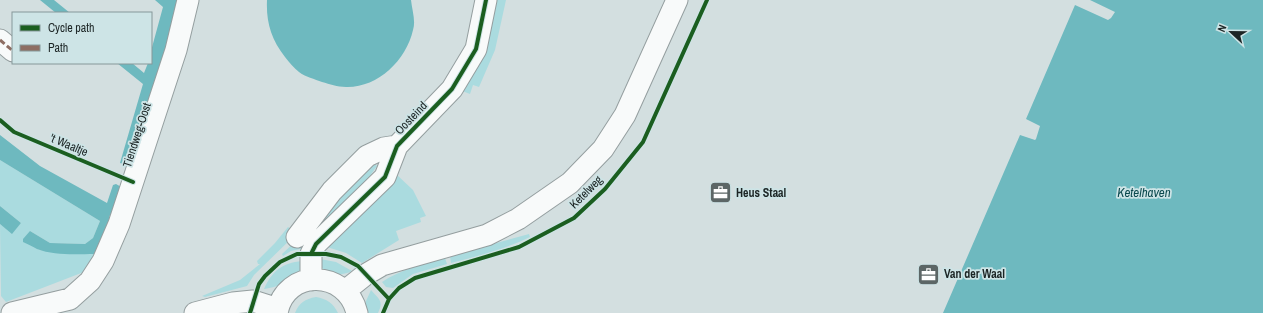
<svg xmlns="http://www.w3.org/2000/svg" width="1263" height="313" viewBox="0 0 1263 313" font-family="'Archivo Narrow',sans-serif">
<rect width="100%" height="100%" fill="#d3dfe0"/>
<path fill="#aadbdf" d="M493 0H506L495 50 479 87 473 85 470 94 452 87Z
M0 160 100 221 93 238 85 244 50 243 30 231 39 250 68 254H95L97 250 89 270 6 302 1 296 0 224 12 233 21 223 0 206Z
M374 163 377 166 364 184 305 248 291 251 283 256 282 254 298 239 335 196Z
M396 174 413 190 426 216 420 218 421 222 396 231 399 240 362 263 346 253 327 247Z
M288 227 291 229 295 235 254 275 247 286 205 297 202 296 240 280 260 264H258L257 261 275 243Z
M529 234 530 237C505 249 478 256 451 263L450 256Z
M445 258 447 264 413 274 393 288 386 287 382 282C399 270 426 263 445 258Z
M320 259 336 262 352 271C344 275 329 277 323 269 321 266 320 263 320 259Z
M302 261C301 264 301 268 300 271 294 281 274 288 264 289 272 271 282 263 302 261Z
M371 290C379 299 384 301 378 313H364L366 301Z
M316 297C327 299 333 303 338 313H295C299 303 305 299 316 297Z"/>
<path fill="#6eb9bf" d="M40 0H54L70 13H56Z
M155 0H183L132 167 120 163 143 84 117 63H132L144 73 148 63H151V51L163 7Z
M267 0H411C412 10 416 21 413 30 406 61 377 88 346 87 337 87 330 84 322 82 315 79 305 77 299 72 294 68 289 62 285 57 271 39 266 22 267 0Z
M1090 0H1263V313H943L1020 135 1035 140 1036 139 1040 126 1026 119 1075 5 1108 20 1111 18 1115 12Z
M0 135 40 166 107 203 113 185 116 184 123 188 117 206 110 215 108 223V229L95 254C77 254 55 256 37 249 33 247 28 244 23 242V239L30 231 50 243 85 244 93 238 100 221 0 160Z
M0 206 21 223 12 234 0 224Z"/>
<g fill="none" stroke-linecap="round" stroke-linejoin="round">
<defs>
<path id="minor" d="M0 40 13 51
M297 237 332 191 367 156 384 148 397 146
M311 280V254L316 244 385 177 397 146 452 89 476 49 486 0
M345 291 365 275 382 265 487 235 518 219 570 183 603 149 625 115 677 0
M12 313 70 299 90 281 103 261 119 224 176 50 188 0
M195 313 233 303 253 301 278 309
M277 313C285 268 347 269 357 313"/>
</defs>
<use href="#minor" stroke="#949e9f" stroke-width="23"/>
<use href="#minor" stroke="#f8fafa" stroke-width="21"/>
<path stroke="#8d6e63" stroke-width="3" stroke-dasharray="6 3" stroke-linecap="butt" d="M0 40 13 51"/>
<defs>
<path id="cycleway" d="M0 120 14 132 133 182
M311 254 316 244 385 177 397 146 452 89 476 49 486 0
M389 299 399 288 415 278 519 247 574 218 605 189 643 142 707 0
M250 313 259 284 265 276 280 262 297 254H326L341 257 358 266 389 299 383 313"/>
</defs>
<use href="#cycleway" stroke="#cde4e6" stroke-width="6"/>
<use href="#cycleway" stroke="#1b5e20" stroke-width="4"/>
</g>
<defs>
<symbol id="office-square" viewBox="-11 -11 22 22"><rect x="-9" y="-9" width="18" height="18" rx="4" fill="#5c6666" stroke="#cde4e6"/><path d="M-6-3h4V-5.5h4V-3h4V5H-6ZM-1-4.5V-3h2v-1.5ZM-6 0V1H6V0Z" fill="#fff"/></symbol>
</defs>
<g fill-rule="evenodd">
<use href="#office-square" x="708" y="180" width="25" height="25"/>
<use href="#office-square" x="916" y="262" width="25" height="25"/>
</g>
<g text-anchor="middle" stroke-width="3.5" stroke-linejoin="round" paint-order="stroke">
<g font-size="12" fill="#1c2525" stroke="#cde4e6">
<text transform="translate(411 118) rotate(-46)" y="4">Oosteind</text>
<text transform="translate(137 135) rotate(-72)" y="4">Tiendweg-Oost</text>
<text transform="translate(69 145) rotate(23)" y="4">'t Waaltje</text>
<text transform="translate(586 192) rotate(-45)" y="4">Ketelweg</text>
</g>
<g font-size="12" font-weight="bold" fill="#1c2525" stroke="#cde4e6" text-anchor="start">
<text x="736" y="197">Heus Staal</text>
<text x="944" y="278">Van der Waal</text>
</g>
<g font-size="13" font-style="italic" fill="#0b494e" stroke="#cde4e6">
<text x="1144" y="197">Ketelhaven</text>
</g>
</g>
<rect x="12" y="12" width="140" height="52" fill="#cde4e6" stroke="#869899"/>
<rect x="20" y="25" width="20" height="6" fill="#1b5e20" stroke="#869899"/>
<text x="48" y="32" font-size="12" fill="#1c2525">Cycle path</text>
<rect x="20" y="45" width="20" height="6" fill="#8d6e63" stroke="#869899"/>
<text x="48" y="52" font-size="12" fill="#1c2525">Path</text>
<g transform="translate(1231 32) rotate(292)" stroke="#cde4e6" stroke-width="3" paint-order="stroke">
<path d="M0-3L7 15L0 10L-7 15Z" fill="#1c2525"/>
<text y="-6" font-size="11" font-weight="bold" text-anchor="middle" fill="#1c2525">N</text>
</g>
</svg>
